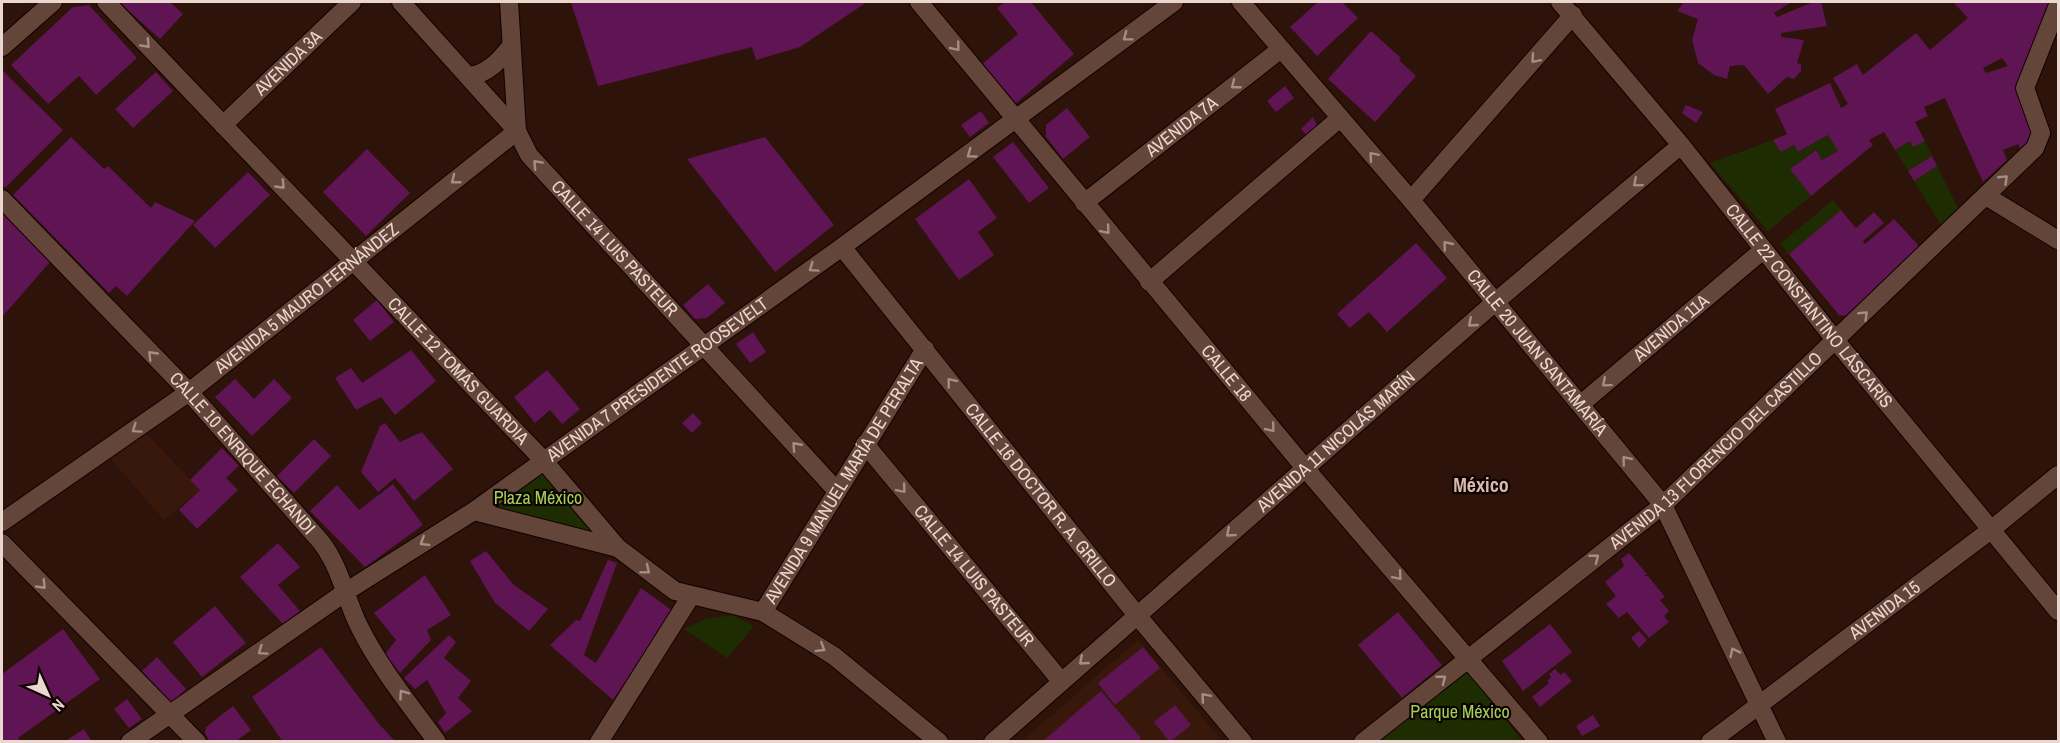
<svg xmlns="http://www.w3.org/2000/svg" width="2060" height="743" viewBox="0 0 2060 743" font-family="'Archivo Narrow',sans-serif">
<rect width="100%" height="100%" fill="#2d130a"/>
<path fill="#39180c" d="M142 429 200 490 164 520 110 458Z
M1138 640 1222 741 1021 742Z"/>
<path fill="#1e2c02" d="M1828 135 1838 151 1822 160 1815 150 1790 169 1811 196 1768 231 1710 163 1773 140 1781 152 1794 145 1798 152Z
M1910 141 1913 146 1925 141 1932 156 1908 171 1895 150Z
M1937 166 1959 210 1941 225 1914 181Z
M1833 200 1841 210 1789 254 1780 244Z
M543 460 618 548 474 511Z
M732 615 754 626 727 658 684 629 706 619Z
M1466 669 1522 741 1373 742Z"/>
<path fill="#5f1453" fill-rule="evenodd" d="M119 2H170L183 14 160 39Z
M571 2H867L800 47 756 60 752 47 598 86Z
M1005 2H1031L1074 54 1014 105 981 65 1018 34 997 8Z
M1318 2H1342L1358 18 1317 56 1290 27Z
M1684 2H1792L1774 13 1777 17 1813 2H1821L1827 26 1781 33V37L1804 40 1797 63 1801 64V71L1794 79 1787 77 1768 94 1744 65 1730 66 1727 79 1714 75 1698 63 1692 40 1698 19 1677 11Z
M1953 2H2052L2029 58 2033 137 2020 149 2018 144 2003 150 2007 160 1983 182 1945 98 1924 107 1928 116 1915 122 1925 141 1913 147 1910 141 1895 150 1884 132 1869 140 1873 145 1811 196 1790 169 1816 150 1822 160 1838 151 1828 135 1798 152 1794 145 1781 152 1773 140 1787 134 1775 109 1830 83 1841 108 1848 104 1833 78 1857 64 1863 75 1916 33 1930 50 1968 18ZM2002 58 2008 66 1986 73 1983 68Z
M89 5 137 58 96 95 79 76 48 104 11 65 73 7Z
M1371 31 1401 58 1399 60 1416 76 1375 122 1328 79Z
M3 71 63 130 5 188 2 184Z
M156 72 173 91 133 128 115 109Z
M1285 86 1294 98 1276 112 1267 101Z
M1686 105 1703 112 1696 123 1682 113Z
M1067 108 1090 137 1063 159 1046 137V125Z
M981 111 989 123 970 137 961 125Z
M1313 117 1319 129 1309 138 1301 129Z
M71 137 104 169 108 166 151 208 155 202 195 221 127 296 116 286 109 293 13 195Z
M765 137 834 225 775 272 687 159Z
M1013 142 1049 188 1029 203 993 157Z
M367 149 410 193 366 236 323 192Z
M1932 156 1937 166 1914 181 1908 171Z
M248 172 270 195 215 248 193 225Z
M969 179 997 218 978 232 994 255 959 280 915 219Z
M1841 210 1856 228 1874 212 1884 223 1863 241 1865 244 1894 219 1919 246 1847 316 1839 315 1789 254Z
M2 211 50 262 2 317Z
M1416 243 1447 278 1387 332 1369 312 1350 328 1337 314Z
M708 284 725 303 707 318 695 319 683 305Z
M377 300 394 322 370 341 353 320Z
M753 332 766 352 750 363 736 344Z
M411 350 436 381 395 415 381 397 356 410 335 378 351 368 362 383Z
M547 370 580 409 562 424 550 410 535 423 514 397Z
M235 379 254 399 274 379 292 398 252 436 215 397Z
M693 413 702 423 692 433 682 423Z
M385 423 400 442 422 432 453 469 414 501 395 478 378 492 361 472 380 426Z
M314 439 331 456 294 493 277 476Z
M222 448 239 466 226 478 238 490 197 529 179 510 200 490 190 480Z
M393 484 423 525 365 567 310 511 337 485 359 510Z
M278 543 300 567 278 585 300 611 283 624 240 577Z
M486 551 514 585 548 609 529 631 495 603 470 561Z
M1629 553 1647 574 1644 576H1648L1665 597 1660 600 1669 611 1664 616 1669 622 1649 638 1627 612 1619 618 1606 604 1616 596 1605 582 1624 566 1621 559Z
M608 560 617 563 584 655 596 663 641 588 673 611 613 700 550 645 576 620 580 621Z
M425 575 451 615 427 630 431 640 400 673 385 654 396 640 374 613Z
M215 606 246 643 202 677 173 642Z
M1398 612 1442 665 1402 698 1358 645Z
M1550 624 1572 652 1523 691 1502 661Z
M63 629 100 679 18 738 21 742H2V674Z
M1639 631 1647 640 1639 648 1631 638Z
M449 635 456 642 444 658 471 681 458 698 472 711 445 733 438 722 446 713 427 680 415 689 404 678Z
M321 647 379 724 396 742H283L252 697Z
M1143 647 1160 668 1115 705 1098 683Z
M157 657 186 689 171 703 142 671Z
M1555 669 1561 675 1564 672 1572 681 1540 707 1532 697 1549 683 1547 681 1551 677 1549 674Z
M1101 691 1141 738 1137 742H1042Z
M127 699 142 719 129 728 114 709Z
M1175 705 1191 725 1170 742 1154 722Z
M233 706 251 730 235 742H210L205 733 206 727Z
M1593 715 1600 726 1582 736 1576 726Z
M84 729 92 742H64Z"/>
<g fill="none" stroke-linecap="round" stroke-linejoin="round">
<defs>
<g id="minor">
<path id="s1" d="M106 2 543 460 618 548 675 591 763 612 834 656 939 742"/>
<path id="s2" d="M401 2 517 131 529 155 836 490"/>
<path id="s3" d="M919 2 1305 468 1539 742"/>
<path id="s4" d="M1241 2 1411 200 1663 505 1777 742"/>
<path id="s5" d="M1560 2 1681 145 1836 341 2058 611"/>
<path d="M2 47 53 2"/>
<path d="M468 76C487 75 500 60 511 46"/>
<path id="s6" d="M223 125 352 2"/>
<path d="M1986 196 2058 240"/>
<path id="s7" d="M2 199 189 392 321 542C341 568 345 598 359 626 379 667 410 705 437 742"/>
<path d="M1411 200 1573 15"/>
<path id="s8" d="M1084 203 1281 49"/>
<path id="s9" d="M842 247 1136 614 1243 742"/>
<path d="M1149 282 1340 118"/>
<path id="s10" d="M1581 404 1763 250"/>
<path id="s11" d="M865 444 1061 681"/>
<path d="M474 511 618 548"/>
<path id="s12" d="M2 522 189 392 517 131 509 2"/>
<path d="M2 543 197 742"/>
<path id="s13" d="M763 612 925 349"/>
<path id="s14" d="M130 742 347 591 474 511 842 247 1174 2"/>
<path d="M599 742 691 596"/>
<path id="s15" d="M993 742 1494 303 1681 145"/>
<path id="s16" d="M1363 742 1663 505 2035 148 2041 133 2025 88 2058 5"/>
<path id="s17" d="M1710 742 1992 529 2058 475"/>
</g>
</defs>
<use href="#minor" stroke="#130100" stroke-width="20"/>
<use href="#minor" stroke="#63453a" stroke-width="18"/>
</g>
<defs><path id="oneway-chevron" d="M-2-3.5L2.5 0L-2 3.5" fill="none" stroke-width="1.6" stroke-linecap="round" stroke-linejoin="round" transform="scale(1.5)"/></defs>
<g stroke="#a68e85">
<use href="#oneway-chevron" transform="translate(1127 37) rotate(143)"/>
<use href="#oneway-chevron" transform="translate(146 44) rotate(47)"/>
<use href="#oneway-chevron" transform="translate(956 47) rotate(51)"/>
<use href="#oneway-chevron" transform="translate(1535 59) rotate(131)"/>
<use href="#oneway-chevron" transform="translate(1235 85) rotate(142)"/>
<use href="#oneway-chevron" transform="translate(971 154) rotate(144)"/>
<use href="#oneway-chevron" transform="translate(1373 156) rotate(-131)"/>
<use href="#oneway-chevron" transform="translate(537 164) rotate(-133)"/>
<use href="#oneway-chevron" transform="translate(2004 179) rotate(-44)"/>
<use href="#oneway-chevron" transform="translate(455 180) rotate(142)"/>
<use href="#oneway-chevron" transform="translate(1637 183) rotate(140)"/>
<use href="#oneway-chevron" transform="translate(281 185) rotate(46)"/>
<use href="#oneway-chevron" transform="translate(1106 230) rotate(50)"/>
<use href="#oneway-chevron" transform="translate(1447 245) rotate(-129)"/>
<use href="#oneway-chevron" transform="translate(813 268) rotate(145)"/>
<use href="#oneway-chevron" transform="translate(1864 315) rotate(-44)"/>
<use href="#oneway-chevron" transform="translate(1472 323) rotate(139)"/>
<use href="#oneway-chevron" transform="translate(152 355) rotate(-134)"/>
<use href="#oneway-chevron" transform="translate(951 382) rotate(-129)"/>
<use href="#oneway-chevron" transform="translate(1606 383) rotate(140)"/>
<use href="#oneway-chevron" transform="translate(1271 428) rotate(50)"/>
<use href="#oneway-chevron" transform="translate(136 429) rotate(145)"/>
<use href="#oneway-chevron" transform="translate(796 446) rotate(-132)"/>
<use href="#oneway-chevron" transform="translate(1626 460) rotate(-129)"/>
<use href="#oneway-chevron" transform="translate(902 489) rotate(50)"/>
<use href="#oneway-chevron" transform="translate(1230 533) rotate(139)"/>
<use href="#oneway-chevron" transform="translate(424 542) rotate(148)"/>
<use href="#oneway-chevron" transform="translate(1595 558) rotate(-38)"/>
<use href="#oneway-chevron" transform="translate(646 570) rotate(39)"/>
<use href="#oneway-chevron" transform="translate(1398 576) rotate(49)"/>
<use href="#oneway-chevron" transform="translate(42 585) rotate(46)"/>
<use href="#oneway-chevron" transform="translate(821 648) rotate(32)"/>
<use href="#oneway-chevron" transform="translate(262 651) rotate(145)"/>
<use href="#oneway-chevron" transform="translate(1734 652) rotate(-116)"/>
<use href="#oneway-chevron" transform="translate(1083 661) rotate(139)"/>
<use href="#oneway-chevron" transform="translate(1442 679) rotate(-38)"/>
<use href="#oneway-chevron" transform="translate(403 694) rotate(-125)"/>
<use href="#oneway-chevron" transform="translate(1205 697) rotate(-130)"/>
</g>
<g text-anchor="middle" stroke-width="4.5" stroke-linejoin="round" paint-order="stroke">
<g font-size="18" fill="#ead7d0" stroke="#0d0402">
<text dy="6" stroke="none"><textPath href="#s6" startOffset="90">AVENIDA 3A</textPath></text>
<text dy="6" stroke="none"><textPath href="#s8" startOffset="124">AVENIDA 7A</textPath></text>
<text dy="6" stroke="none"><textPath href="#s2" startOffset="327">CALLE 14 LUIS PASTEUR</textPath></text>
<text dy="6" stroke="none"><textPath href="#s12" startOffset="378">AVENIDA 5 MAURO FERNÁNDEZ</textPath></text>
<text dy="6" stroke="none"><textPath href="#s5" startOffset="393">CALLE 22 CONSTANTINO LÁSCARIS</textPath></text>
<text dy="6" stroke="none"><textPath href="#s10" startOffset="118">AVENIDA 11A</textPath></text>
<text dy="6" stroke="none"><textPath href="#s4" startOffset="459">CALLE 20 JUAN SANTAMARÍA</textPath></text>
<text dy="6" stroke="none"><textPath href="#s1" startOffset="510">CALLE 12 TOMÁS GUARDIA</textPath></text>
<text dy="6" stroke="none"><textPath href="#s3" startOffset="482">CALLE 18</textPath></text>
<text dy="6" stroke="none"><textPath href="#s14" startOffset="640">AVENIDA 7 PRESIDENTE ROOSEVELT</textPath></text>
<text dy="6" stroke="none"><textPath href="#s15" startOffset="456">AVENIDA 11 NICOLÁS MARÍN</textPath></text>
<text dy="6" stroke="none"><textPath href="#s16" startOffset="458">AVENIDA 13 FLORENCIO DEL CASTILLO</textPath></text>
<text dy="6" stroke="none"><textPath href="#s7" startOffset="350">CALLE 10 ENRIQUE ECHANDI</textPath></text>
<text dy="6" stroke="none"><textPath href="#s13" startOffset="154">AVENIDA 9 MANUEL MARÍA DE PERALTA</textPath></text>
<text dy="6" stroke="none"><textPath href="#s9" startOffset="318">CALLE 16 DOCTOR R. A. GRILLO</textPath></text>
<text dy="6" stroke="none"><textPath href="#s11" startOffset="171">CALLE 14 LUIS PASTEUR</textPath></text>
<text dy="6" stroke="none"><textPath href="#s17" startOffset="219">AVENIDA 15</textPath></text>
</g>
<g font-size="18" fill="#a4d155" stroke="#0d0402">
<text x="538" y="504">Plaza México</text>
<text x="1460" y="718">Parque México</text>
</g>
<g font-size="20" font-weight="bold" fill="#dcb8ac" stroke="#0d0402">
<text x="1481" y="492">México</text>
</g>
</g>
<rect width="2060" height="743" fill="none" stroke="#ead7d0" stroke-width="6"/>
<g transform="translate(48 695) rotate(135)" stroke="#0d0402" stroke-width="4.5" paint-order="stroke">
<path d="M0-4.5L10 22L0 15L-10 22Z" fill="#ead7d0"/>
<text y="-9" font-size="16" font-weight="bold" text-anchor="middle" fill="#ead7d0">N</text>
</g>
</svg>
